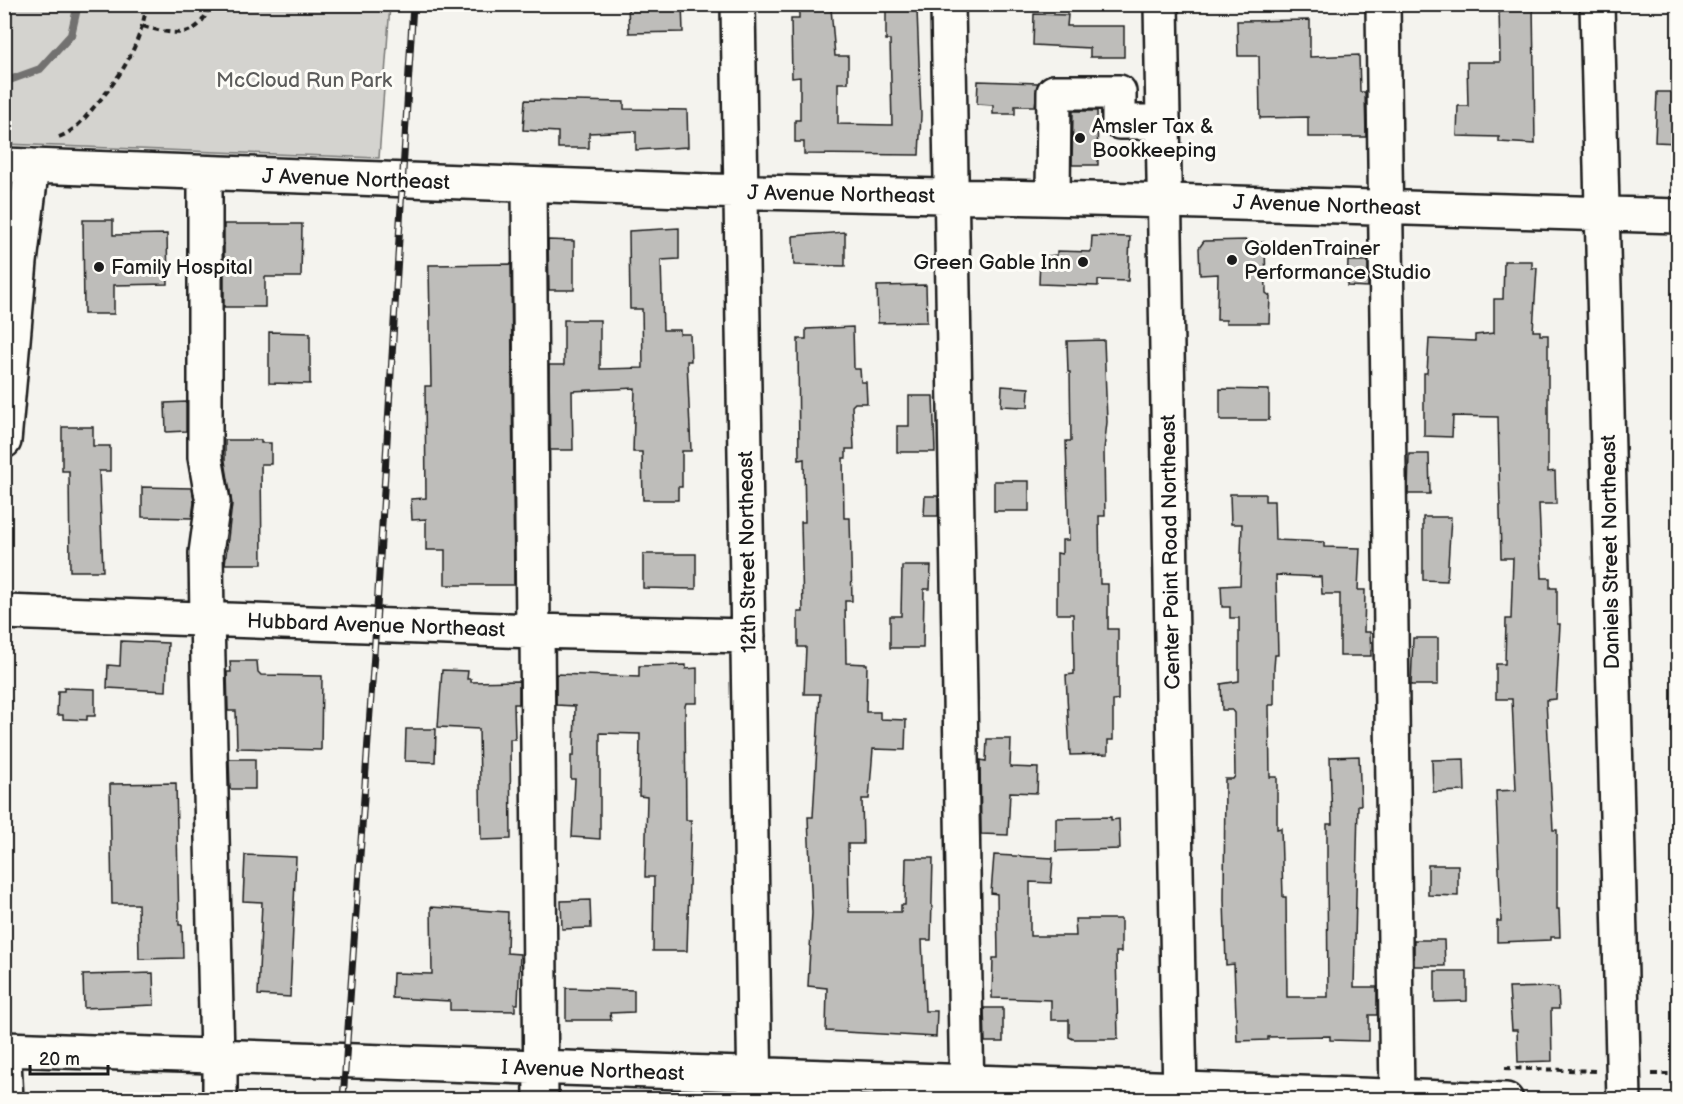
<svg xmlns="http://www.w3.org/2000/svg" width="1683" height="1104" viewBox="0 0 1683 1104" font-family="'Balsamiq Sans',sans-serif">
<rect width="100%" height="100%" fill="#f4f3ee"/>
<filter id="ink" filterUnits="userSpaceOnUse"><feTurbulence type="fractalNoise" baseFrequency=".0167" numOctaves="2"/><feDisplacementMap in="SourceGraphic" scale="12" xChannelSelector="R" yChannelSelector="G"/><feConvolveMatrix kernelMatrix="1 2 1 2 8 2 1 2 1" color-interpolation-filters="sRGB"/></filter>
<g filter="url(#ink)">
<path fill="#d4d3cf" stroke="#787876" stroke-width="1.5" d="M5 4 390 5 379 158 5 144Z"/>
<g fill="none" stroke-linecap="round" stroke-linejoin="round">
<path stroke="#72716f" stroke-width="8" d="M4 82 40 69 71 35 78 4"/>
</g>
<path fill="#bebdba" stroke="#1c1c1c" stroke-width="1.5" d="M628 4H682L683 32 629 33Z
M1499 4H1533L1535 144 1499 142V137L1457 136 1458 106H1468L1467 62H1500Z
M799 8H831L835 56H848V83H838V124L892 125 890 40H886V10H917L921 115 919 155 804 154V142H795V120H800V77L792 78 791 19H799Z
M1034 14 1068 15 1067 26H1124V57H1090V48L1033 45Z
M1310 20V57L1359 55 1360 92H1365L1366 137H1308V117L1260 118 1259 56H1238L1237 21Z
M978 81 1038 83 1035 106H1015V114H993V105L977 104Z
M1657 92H1678V143L1655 142Z
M525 100 624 102V109L687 110 688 147 636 150V131L589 133V148H558V132L523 130Z
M1073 111H1097L1098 165H1072Z
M83 220H113V235L167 234 168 284 114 285V314H84Z
M224 224H302L301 277H265V307H224Z
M679 228V259L661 260 663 330H680V334H690L691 361H687L691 451H682V487H678V500H643L642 452H633L635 388 572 391 573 450H550L549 365H564V320H600V369L643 368 642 309H630L629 231Z
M845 232V266L794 265 793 236Z
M1092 236 1130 237 1128 281 1098 280V286L1039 284 1040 257 1057 255V251L1091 252Z
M548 240 574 241V290H549Z
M1248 240 1249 243 1265 242 1266 293 1270 296 1269 323H1226V320H1217L1218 274 1200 275 1199 248 1204 241Z
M1348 261H1368V287L1347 286Z
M1504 261H1532V268H1537L1533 331H1540V335H1548V472L1555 471 1556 504H1539L1542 578H1550V588H1557V624H1560L1556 699 1546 700 1553 830H1557V909H1559L1560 937H1551V940L1497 942V921H1501L1496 791 1516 790 1512 699H1496V664H1505L1506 619H1511L1513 558H1501L1498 417 1453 416 1452 437 1424 436V373H1427L1429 339 1475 341V335L1494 333V299H1503Z
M511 264 514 585H445V550H426V519L412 520 411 499 426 498 425 386H431L429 265Z
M926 285 927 322 878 323 877 286Z
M853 327 854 369H860L861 382H866L867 403H855L852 406 854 449H846V458H843L844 518H850L852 601H845L846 663 867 664 866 712H880V719L906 720 905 750 873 749 869 799H862L863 844H848L849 912H901V905H905L906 858H933L931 940H922L925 1011H937L936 1037 826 1031 827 988 808 986 812 913 808 817H813L820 694H804L806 647H798V612H803L801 522H805L804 459 799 460 798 339H806V329Z
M269 332 310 333V384L269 383Z
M1104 340 1107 422 1104 450 1105 516H1099L1100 584H1108V629H1118V700L1113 701V740H1108V754L1070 755 1066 675 1074 674 1073 614H1057V553L1062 554V540H1069L1066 441H1071L1070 372H1068L1067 341Z
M1002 386 1029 388 1028 407 1001 406Z
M1220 389 1269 390V420H1220Z
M909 396H933L935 452H897V426H909Z
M186 402V431L166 432 165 403Z
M62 427H93V446H110V471H99L103 571H70L69 471H62Z
M225 440H261V443H271V464H261L262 564H225L232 504 225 461Z
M1409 454H1429L1430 494H1408Z
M994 481H1029V511H994Z
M142 487 192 488 194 502 192 518 142 517Z
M1230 494H1265V501H1274L1275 540 1324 542V547L1360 548 1358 590H1365L1364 632H1370L1371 656H1340V594H1322L1321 577 1276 575 1278 655H1275L1274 668V705H1269L1270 777H1277V829L1281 828 1283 897H1286L1287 997H1328L1327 862V824H1332L1330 757 1359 756 1361 805H1358L1354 987H1377V1015H1369V1041L1330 1040V1036L1268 1037V1040L1237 1041 1234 964 1226 965 1224 900 1225 779H1233L1235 776 1234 713 1232 710H1222L1221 684 1239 681V618H1230V607H1222L1221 586 1240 585 1242 524H1231Z
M925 496H938V516H924Z
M1423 517H1451L1447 581 1423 580Z
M643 554H696V589L643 588Z
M902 566H931L930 589H924L923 648H890V616H901Z
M1413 638H1438V685H1411Z
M121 641 168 643 166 691 107 688 108 665 120 666Z
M230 661H257L258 672 261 675 322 676 321 750 237 748 236 711H228L227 672H231Z
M686 665V669L697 668V703H686L685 706 686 820H691L687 951H653L654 877H645L647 797 639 796 640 734 600 733V839L572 837 575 779H571V756H574L575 706 556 705V674L639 677V666Z
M442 670 468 671 467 679H471V682L519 681V704H514L515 739H510L511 839 481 840 479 729 438 727Z
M64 688 95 689V716H87V720L63 719V715H57L58 691H64Z
M406 729H436L435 762 405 761Z
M987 739H1011L1010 767 1038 768 1037 793 1010 792 1008 835 981 834 980 760 986 761Z
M229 759H255V789H230Z
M1464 759 1465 791 1433 792 1432 760Z
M176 783 179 925H182L183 958 139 959 138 904H112L110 784Z
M1111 817V820L1119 819 1120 849 1056 851V818Z
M245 855 296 857 290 997 258 995 262 902 243 901Z
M994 855 1053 858 1051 883 1030 882V936H1076L1075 919H1121V952H1116L1118 1039H1073L1069 1037V1020H1051V1000L992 998 993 958H998L997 894 991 893Z
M1428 865H1458V896L1428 895Z
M590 900 591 928 562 929 561 901Z
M431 907 508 912 507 953 520 954 518 1004H515V1011L450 1010V1001L392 998 393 973 432 974Z
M1414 940H1444L1445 966H1414Z
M1435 971H1467V1001L1435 1002Z
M153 973 154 1005 84 1008 83 975Z
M1551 987 1558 988 1559 1009H1551L1552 1061 1518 1062 1517 1030H1512L1509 988Z
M566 988 634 990V1012L610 1013 611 1020H566Z
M984 1008H1003V1042H985Z"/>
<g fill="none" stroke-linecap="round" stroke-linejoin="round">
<defs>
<path id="minor" d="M738 4 755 1100
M948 4 967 1100
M1383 4 1397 1100
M1597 4 1624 1100
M4 165 710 191 1134 200 1678 216
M205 173V457L213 502 206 553 207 618 217 1057
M529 185 533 631
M1053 198 1054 92H1119V122H1163
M4 441 20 262 32 166
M4 612 533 631 748 636
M537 631 541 1100
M4 1049 1506 1100
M220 1057V1100
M4 1060 6 1100"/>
<path id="major" d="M1161 4 1180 1100"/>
</defs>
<use href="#minor" stroke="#1c1c1c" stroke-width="38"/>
<use href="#major" stroke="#1c1c1c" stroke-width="38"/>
<path stroke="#1c1c1c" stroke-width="4" stroke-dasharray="6 4.5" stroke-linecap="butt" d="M143 26C173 35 199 41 210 4
M59 137C75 131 84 119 94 107 122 76 140 45 147 4
M1505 1068 1596 1071
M1652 1074H1678"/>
<use href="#minor" stroke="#fdfcf7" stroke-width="33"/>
<use href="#major" stroke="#fdfcf7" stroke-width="33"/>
<defs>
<path id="rail" d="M343 1100 376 625 413 4"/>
</defs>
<use href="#rail" stroke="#1c1c1c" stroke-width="7"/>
<use href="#rail" stroke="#fdfcf7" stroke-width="4.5" stroke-dasharray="14" stroke-linecap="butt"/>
</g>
</g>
<g fill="#1c1c1c" stroke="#fdfcf7" stroke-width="2">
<circle cx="1080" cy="138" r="6"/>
<circle cx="1232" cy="260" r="6"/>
<circle cx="1083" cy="262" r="6"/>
<circle cx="99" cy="267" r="6"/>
</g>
<g text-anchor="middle" stroke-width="6" stroke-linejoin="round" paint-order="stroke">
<g font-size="21" fill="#5c5c5b" stroke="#fdfcf7">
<text x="304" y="87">McCloud Run Park</text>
</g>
<g font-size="21" fill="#1c1c1c" stroke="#fdfcf7" text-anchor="start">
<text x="1092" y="133">Amsler Tax &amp;<tspan x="1092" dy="24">Bookkeeping</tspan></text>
<text x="1244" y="255">GoldenTrainer<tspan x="1244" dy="24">Performance Studio</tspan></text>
<text x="1071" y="269" text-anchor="end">Green Gable Inn</text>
<text x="111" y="274">Family Hospital</text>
</g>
<g font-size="21" fill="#1c1c1c" stroke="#fdfcf7">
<text transform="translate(356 179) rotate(2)" y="7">J Avenue Northeast</text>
<text transform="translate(841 194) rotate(1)" y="7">J Avenue Northeast</text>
<text transform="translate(1327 205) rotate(2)" y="7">J Avenue Northeast</text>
<text transform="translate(747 552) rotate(-91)" y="7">12th Street Northeast</text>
<text transform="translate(1170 552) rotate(-91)" y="7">Center Point Road Northeast</text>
<text transform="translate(1610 552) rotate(-91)" y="7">Daniels Street Northeast</text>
<text transform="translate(376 625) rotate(2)" y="7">Hubbard Avenue Northeast</text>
<text transform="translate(593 1070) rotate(2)" y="7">I Avenue Northeast</text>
</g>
</g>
<rect width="1683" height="1104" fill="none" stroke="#fdfcf7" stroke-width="24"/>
<rect x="12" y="12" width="1659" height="1080" fill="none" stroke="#1c1c1c" stroke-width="2" filter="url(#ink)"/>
<path d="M30 1065v9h78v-9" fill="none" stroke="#1c1c1c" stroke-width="3"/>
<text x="39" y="1065" font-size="18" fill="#1c1c1c" stroke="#fdfcf7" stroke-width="4.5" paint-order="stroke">20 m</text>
</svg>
